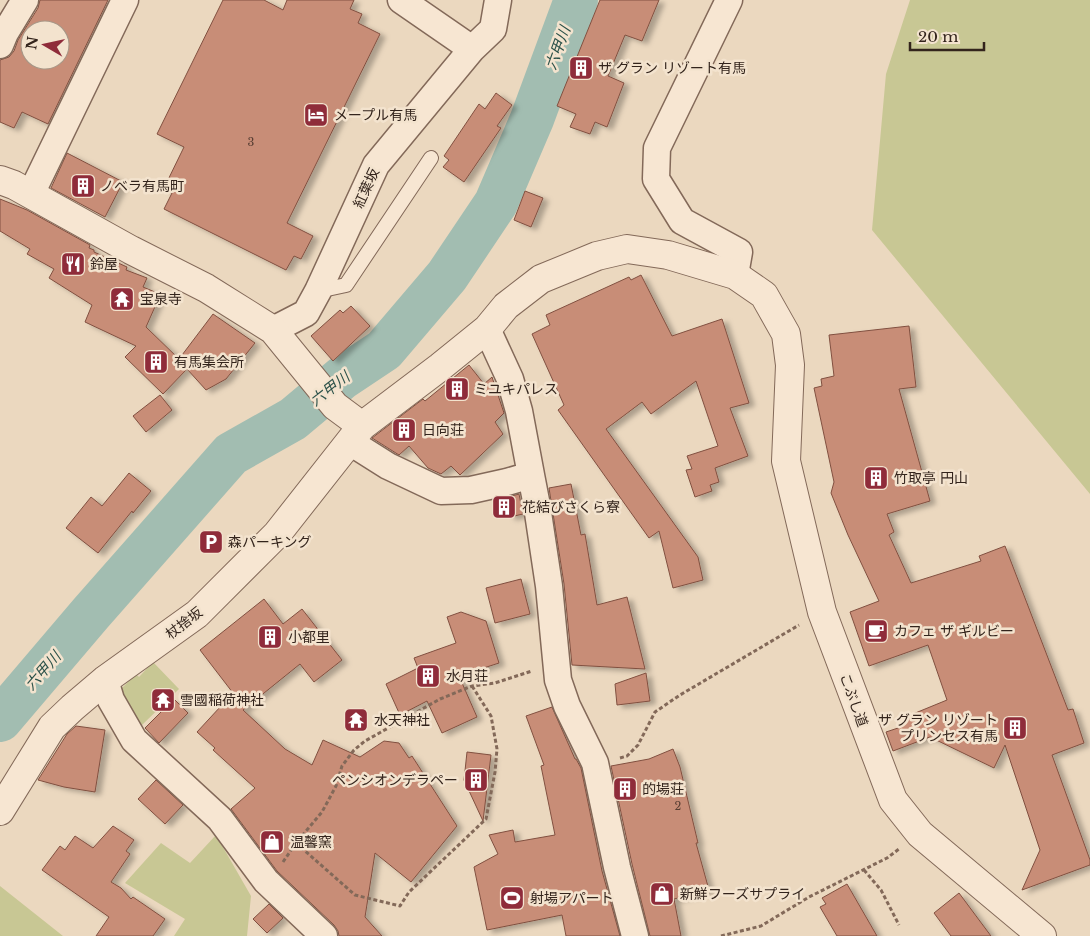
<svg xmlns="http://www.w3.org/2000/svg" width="1090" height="936" viewBox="0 0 1090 936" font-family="'Libre Baskerville','Noto Sans JP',serif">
<defs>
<filter id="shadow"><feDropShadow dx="5.5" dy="3" stdDeviation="2.5" flood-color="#0004"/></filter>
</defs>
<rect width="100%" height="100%" fill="#ebd8bf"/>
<path fill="#c8c794" d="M910 0H1090V494L872 230 886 74Z
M153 662 179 689 142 725 119 699 120 690 136 674 139 677Z
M216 835 251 896 247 936H174L185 919 125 883 161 843 190 863Z
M0 886 63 936H0Z"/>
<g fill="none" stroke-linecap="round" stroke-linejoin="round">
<path stroke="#a2bdb1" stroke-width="44" d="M0 720 91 613 231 454 293 419 342 378 384 350 447 276 496 203 532 119 576 0"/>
</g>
<path fill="#c88d77" stroke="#815040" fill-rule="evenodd" filter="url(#shadow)" d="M40 0H108L48 124 22 112 14 128 0 122V60L9 57 14 51 18 40 38 8ZM30 30H60V60H30Z
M223 0H264L283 10 287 0H354L350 9 362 14 358 23 380 34 287 223 313 236 301 259 294 256 286 270 164 209 172 193 164 188 184 147 157 134Z
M600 0H659L642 41 625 35 608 76 624 83 607 127 595 122 590 134 570 127 576 114 557 106Z
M496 93 512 105 497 126 501 128 464 182 443 167 449 160 444 156 479 104 485 109Z
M67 153 123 182 105 217 51 188Z
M525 191 543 198 531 227 514 220Z
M0 199 27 210 90 245 89 248 94 250V252L127 267 126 270 147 278 143 287 155 292 152 298 158 300 146 327 179 359 213 314 255 343 226 379 206 390 187 369 163 394 125 357 136 346 85 322 92 305 49 278 54 269 27 254 30 249 0 231Z
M641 275 672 336 722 319 749 403 730 408 748 456 715 468 719 482 710 485 712 491 695 497 686 470 692 469 687 456 718 446 696 381 651 414 642 402 606 429 698 557 703 580 673 588 659 531 649 538 558 410 564 405 532 334 550 325 546 315 629 277 631 280Z
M351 306 370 326 333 361 311 336 340 310 343 313Z
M909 326 916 387 899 389 930 501 887 514 894 532 889 535 911 583 981 561 979 556 1005 546 1068 710 1073 709 1084 743 1052 755 1090 860V865L1022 890 1040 850 1005 745 994 768 930 737 893 751 886 732 901 727 898 721 908 717V716L947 700 928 645 869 666 850 612 879 601 848 535 831 493 834 482 814 388 822 386 821 379 834 376 829 335Z
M469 365 484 384 492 377 504 413 495 422 503 434 460 475 451 466 441 474 428 468 409 446 399 455 372 438 423 399 425 401Z
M160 395 172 410 146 432 133 416Z
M129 473 151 491 133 513 132 511 98 553 66 528 91 497 102 506Z
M571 484 581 535 585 534 597 605 627 597 645 669 572 665 564 584 549 488Z
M519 494 523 514 510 517 505 498Z
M521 579 530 614 495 623 486 588Z
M264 599 283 624 302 609 342 660 314 682 300 664 243 710 285 749 312 765 323 740 360 757 384 741 399 743 409 758 412 756 457 826 411 882 375 853 365 917 382 936H339L338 931 334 925 277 871 231 809 255 788 213 750 215 748 197 732 233 693 200 650Z
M461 612 486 621 499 663 459 676 477 717 442 733 427 701 400 715 386 684 418 668 414 658 456 643 447 617Z
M646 673 650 701 617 705 615 684Z
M174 699 188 713 159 743 145 728Z
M552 707 575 759H576L581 768 602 871 620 936H566L562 915 487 930 474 867 498 854 489 835 513 830 515 842 555 835 541 766 544 765 526 716Z
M76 726 105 730 95 792 64 787 38 780 67 734Z
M673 749 680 767 698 843H696L709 890 674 899 681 936H650L632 864 611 766 649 759Z
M467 752 491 755 483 821 464 780Z
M156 780 183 805 165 824 138 799Z
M113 826 134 840 126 851 130 854 111 882 121 888 131 899 133 897 165 919 153 936H96L109 917 42 870 60 846 65 850 75 836 93 848Z
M847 884 877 936H837L820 907 826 904 822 898Z
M959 893 991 936H951L934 913Z
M269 904 283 918 267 933 253 919Z"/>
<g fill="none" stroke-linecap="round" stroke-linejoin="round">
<defs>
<path id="service" d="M318 291 346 285 431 158"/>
<path id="minor" d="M401 0 472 49
M729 0 657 148 656 179 682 221 739 252 735 275
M0 45 5 33 25 0
M31 194 125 0
M273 330 306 313 318 291 376 165 472 49 493 29 498 0
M350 442 388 466 441 491 471 490 507 482 531 475 519 411 510 379 487 329
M531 475 537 506 549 586 558 680 567 706 595 763 617 867 635 936
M105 680 111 700 134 740 220 819 266 881 324 936"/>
<path id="tertiary" d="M0 180 14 185 131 250 206 288 273 330 335 406 362 426
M0 811 52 727 72 708 105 680 197 614 277 534 362 426 440 367 487 329 506 306 541 279 597 256 627 249 668 255 735 275 764 295 786 334 790 365 786 461 822 612 893 800 920 834 1042 936"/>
</defs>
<use href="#service" stroke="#836959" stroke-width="16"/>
<use href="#minor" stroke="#836959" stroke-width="29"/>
<use href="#tertiary" stroke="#836959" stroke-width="30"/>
<path stroke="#836959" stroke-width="3" stroke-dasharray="4 2.5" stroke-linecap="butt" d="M620 758 627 756 638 745 655 712 680 695 799 625
M296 843 355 895 400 906 409 892 486 819 495 772 497 749 491 716 472 686
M283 862 296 843 322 812 336 786 342 766 354 750 365 741 440 699 472 686 495 683 532 671
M864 870 881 890 899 925
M721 936 761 926 809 897 887 858 899 849"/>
<use href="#service" stroke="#f7e6d2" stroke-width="14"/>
<use href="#minor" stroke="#f7e6d2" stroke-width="26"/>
<use href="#tertiary" stroke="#f7e6d2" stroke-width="28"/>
</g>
<defs>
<symbol id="building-square" viewBox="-11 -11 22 22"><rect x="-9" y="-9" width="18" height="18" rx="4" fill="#8f2c3a" stroke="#f3e3ce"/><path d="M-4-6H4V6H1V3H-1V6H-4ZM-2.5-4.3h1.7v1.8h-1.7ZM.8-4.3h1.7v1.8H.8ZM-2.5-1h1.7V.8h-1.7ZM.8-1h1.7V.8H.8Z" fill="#fff"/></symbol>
<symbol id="hotel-square" viewBox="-11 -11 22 22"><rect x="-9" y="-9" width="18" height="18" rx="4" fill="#8f2c3a" stroke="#f3e3ce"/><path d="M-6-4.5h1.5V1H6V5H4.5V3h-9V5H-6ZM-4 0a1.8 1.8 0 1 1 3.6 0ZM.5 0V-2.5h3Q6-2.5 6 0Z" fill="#fff"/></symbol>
<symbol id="restaurant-square" viewBox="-11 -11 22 22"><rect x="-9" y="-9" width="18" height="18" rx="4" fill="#8f2c3a" stroke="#f3e3ce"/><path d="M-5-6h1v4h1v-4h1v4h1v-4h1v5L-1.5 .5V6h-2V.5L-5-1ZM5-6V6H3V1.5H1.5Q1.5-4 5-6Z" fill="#fff"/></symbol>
<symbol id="temple-square" viewBox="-11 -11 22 22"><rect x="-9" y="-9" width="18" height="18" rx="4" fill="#8f2c3a" stroke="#f3e3ce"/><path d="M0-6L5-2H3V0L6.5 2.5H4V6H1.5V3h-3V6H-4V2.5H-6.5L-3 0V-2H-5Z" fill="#fff"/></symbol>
<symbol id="parking-square" viewBox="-11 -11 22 22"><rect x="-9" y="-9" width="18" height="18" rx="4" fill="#8f2c3a" stroke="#f3e3ce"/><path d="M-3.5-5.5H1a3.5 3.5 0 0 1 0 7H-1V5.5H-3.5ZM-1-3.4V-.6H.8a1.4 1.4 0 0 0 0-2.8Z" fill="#fff"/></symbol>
<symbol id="cafe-square" viewBox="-11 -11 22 22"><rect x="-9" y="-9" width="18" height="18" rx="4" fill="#8f2c3a" stroke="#f3e3ce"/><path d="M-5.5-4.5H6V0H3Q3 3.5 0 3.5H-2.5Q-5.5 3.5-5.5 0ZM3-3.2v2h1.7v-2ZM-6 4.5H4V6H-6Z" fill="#fff"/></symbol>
<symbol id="shop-square" viewBox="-11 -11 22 22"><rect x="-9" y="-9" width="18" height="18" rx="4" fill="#8f2c3a" stroke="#f3e3ce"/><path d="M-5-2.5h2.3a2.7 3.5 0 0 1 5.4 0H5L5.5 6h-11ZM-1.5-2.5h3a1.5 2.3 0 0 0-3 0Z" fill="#fff"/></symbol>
<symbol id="stadium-square" viewBox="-11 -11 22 22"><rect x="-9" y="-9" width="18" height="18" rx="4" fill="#8f2c3a" stroke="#f3e3ce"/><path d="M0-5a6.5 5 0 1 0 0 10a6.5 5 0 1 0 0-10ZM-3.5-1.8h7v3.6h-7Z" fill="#fff"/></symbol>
</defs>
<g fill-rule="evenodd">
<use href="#building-square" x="567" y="54" width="28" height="28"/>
<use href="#hotel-square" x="302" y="101" width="28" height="28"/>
<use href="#building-square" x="69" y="172" width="28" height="28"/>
<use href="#restaurant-square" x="59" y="250" width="28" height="28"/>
<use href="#temple-square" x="108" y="285" width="28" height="28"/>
<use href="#building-square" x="142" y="348" width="28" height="28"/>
<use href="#building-square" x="443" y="375" width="28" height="28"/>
<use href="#building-square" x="390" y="416" width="28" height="28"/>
<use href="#building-square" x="862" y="464" width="28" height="28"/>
<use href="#building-square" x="490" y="493" width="28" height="28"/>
<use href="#parking-square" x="197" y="528" width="28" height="28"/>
<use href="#cafe-square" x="862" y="617" width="28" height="28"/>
<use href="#building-square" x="256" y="623" width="28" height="28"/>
<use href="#building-square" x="414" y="662" width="28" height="28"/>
<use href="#temple-square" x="149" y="686" width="28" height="28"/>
<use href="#temple-square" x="342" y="706" width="28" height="28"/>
<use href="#building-square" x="1001" y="714" width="28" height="28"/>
<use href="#building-square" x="462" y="766" width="28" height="28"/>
<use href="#building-square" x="611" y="775" width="28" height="28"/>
<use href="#shop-square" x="258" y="828" width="28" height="28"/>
<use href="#shop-square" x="648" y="880" width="28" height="28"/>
<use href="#stadium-square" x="498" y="884" width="28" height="28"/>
</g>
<g text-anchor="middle" stroke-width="5" stroke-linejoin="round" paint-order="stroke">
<g font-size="11" fill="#583e33">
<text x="251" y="146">3</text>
<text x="678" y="810">2</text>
</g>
<g font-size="14" fill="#33241c" stroke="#f3e3ce" text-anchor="start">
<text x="598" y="73">ザ グラン リゾート有馬</text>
<text x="334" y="120">メープル有馬</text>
<text x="100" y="191">ノベラ有馬町</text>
<text x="90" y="269">鈴屋</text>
<text x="140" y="304">宝泉寺</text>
<text x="174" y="367">有馬集会所</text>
<text x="474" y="394">ミユキパレス</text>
<text x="422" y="435">日向荘</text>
<text x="894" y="483">竹取亭 円山</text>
<text x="522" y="512">花結びさくら寮</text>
<text x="228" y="547">森パーキング</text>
<text x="894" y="636">カフェ ザ ギルビー</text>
<text x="288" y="642">小都里</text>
<text x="446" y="681">水月荘</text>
<text x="180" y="705">雪國稲荷神社</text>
<text x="374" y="725">水天神社</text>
<text x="998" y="725" text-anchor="end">ザ グラン リゾート<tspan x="998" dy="16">プリンセス有馬</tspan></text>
<text x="458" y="785" text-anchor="end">ペンシオンデラペー</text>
<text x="642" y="794">的場荘</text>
<text x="290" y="847">温馨窯</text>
<text x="680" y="899">新鮮フーズサプライ</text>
<text x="530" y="903">射場アパート</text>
</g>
<g font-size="14" fill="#33241c" stroke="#f3e3ce">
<text transform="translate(366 188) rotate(-65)" y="5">紅葉坂</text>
<text transform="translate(184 623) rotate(-38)" y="5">杖捨坂</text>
<text transform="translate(854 700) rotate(70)" y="5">こぶし道</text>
</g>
<g font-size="15" font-style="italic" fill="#2c524a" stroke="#f3e3ce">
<text transform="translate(558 48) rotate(-70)" y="5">六甲川</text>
<text transform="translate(330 389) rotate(-38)" y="5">六甲川</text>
<text transform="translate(43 671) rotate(-49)" y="5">六甲川</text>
</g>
</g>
<g transform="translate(45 45) rotate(279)"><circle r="24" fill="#f3e3ce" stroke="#a69787"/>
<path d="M0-4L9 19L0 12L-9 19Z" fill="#8f2c3a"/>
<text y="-8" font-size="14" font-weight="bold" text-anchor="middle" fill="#33241c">N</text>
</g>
<path d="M910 42v8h74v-8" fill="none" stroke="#33241c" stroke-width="2.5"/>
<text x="918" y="42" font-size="15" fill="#33241c" stroke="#f3e3ce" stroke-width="4" paint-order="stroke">20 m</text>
</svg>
